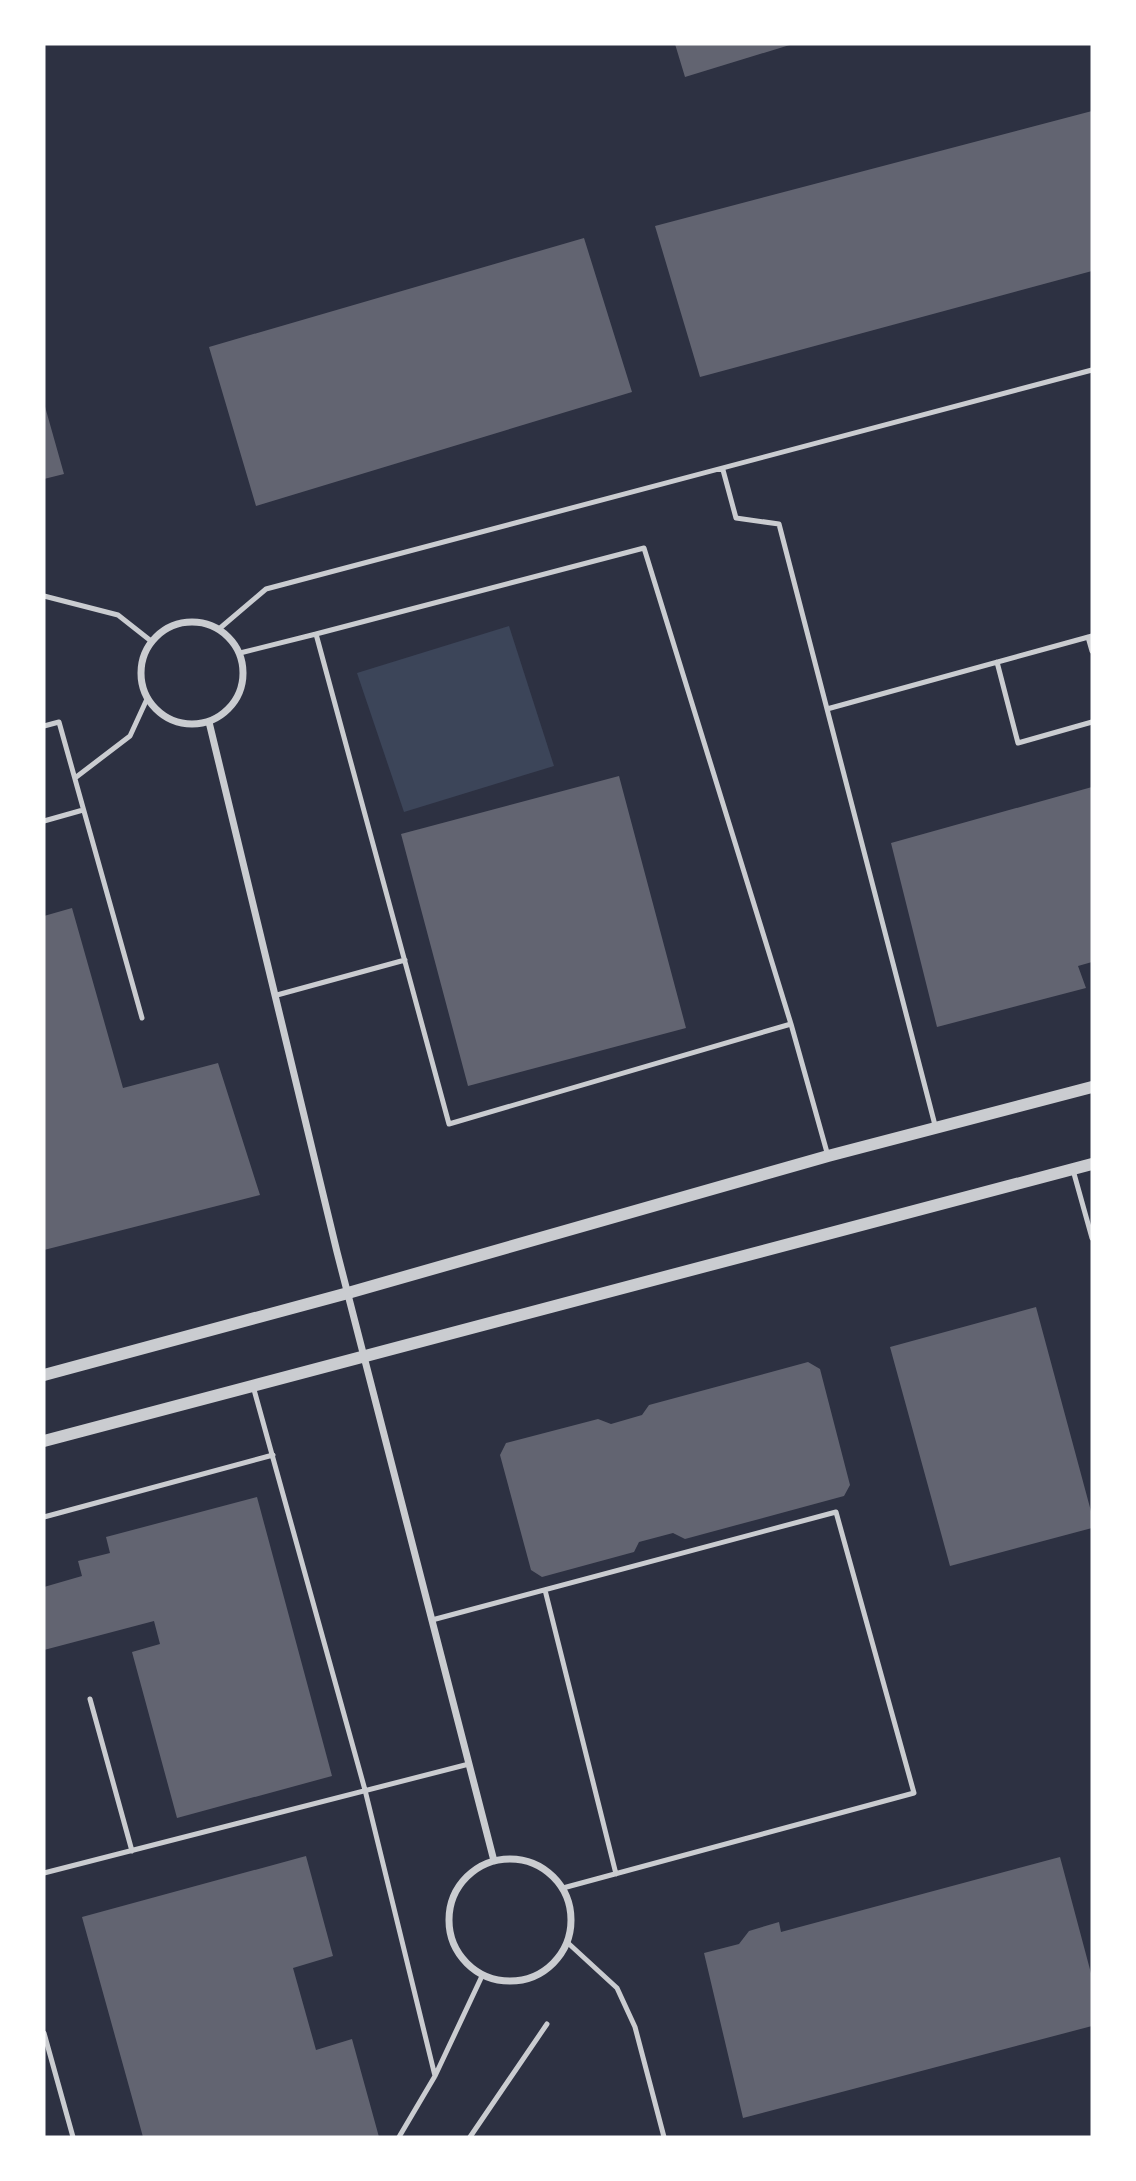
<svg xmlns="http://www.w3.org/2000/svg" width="1136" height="2181" viewBox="0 0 1136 2181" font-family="Inter,sans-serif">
<rect width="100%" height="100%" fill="#2d3142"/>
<path fill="#3c4559" d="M509 626 554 766 404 812 357 673Z"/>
<path fill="#626471" d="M675 44H793L685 77Z
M1092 111V271L700 377 655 226Z
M584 238 632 392 256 506 209 347Z
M44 403 64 474 44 479Z
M619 776 686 1028 468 1086 401 834Z
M1092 787V962L1078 966 1086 988 937 1027 891 843Z
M72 908 123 1088 218 1063 260 1195 44 1250V916Z
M1036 1307 1092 1515V1528L950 1566 890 1347Z
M808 1362 820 1369 850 1485 844 1496 685 1539 673 1533 639 1542 634 1552 542 1577 531 1570 500 1455 506 1443 598 1419 611 1424 642 1415 649 1405Z
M257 1497 332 1776 177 1818 132 1652 160 1644 154 1621 44 1650V1587L82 1576 78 1561 110 1553 106 1537Z
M306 1856 333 1956 293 1968 316 2050 352 2039 379 2137H143L82 1917Z
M1060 1857 1092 1977V2026L743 2118 704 1953 739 1944 749 1931 779 1922 781 1932Z"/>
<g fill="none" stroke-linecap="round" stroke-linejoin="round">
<path stroke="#caccd0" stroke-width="5" d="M723 470 736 518 779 524 936 1129
M44 596 118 615 151 641
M219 629 266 589 1092 370
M1088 637 1092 651
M240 653 316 634 449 1124 791 1024 644 548 316 634
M997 662 1018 743 1092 722
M827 709 1092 636
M44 726 59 722 142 1018
M75 778 130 736 147 699
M44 821 83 810
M277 995 405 960
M791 1024 828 1156
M1073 1170 1092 1238
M253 1386 365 1790 435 2076
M44 1517 273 1455
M545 1590 616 1874
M432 1620 836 1512 914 1793 563 1888
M90 1699 132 1851
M44 1873 469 1764
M568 1943 617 1988 635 2027 664 2137
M44 2033 73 2137
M399 2137 435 2076 482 1976
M470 2137 547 2024"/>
<path stroke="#caccd0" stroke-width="7" d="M141 673a51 51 0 1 1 102 0a51 51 0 1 1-102 0Z
M209 722 337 1252 494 1861
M449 1920a61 61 0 1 1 122 0a61 61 0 1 1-122 0Z"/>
<path stroke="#caccd0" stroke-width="12" d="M44 1375 348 1293 828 1156 1092 1087
M44 1441 1092 1164"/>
</g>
<rect width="1136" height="2181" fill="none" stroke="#ffffff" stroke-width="91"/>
</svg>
